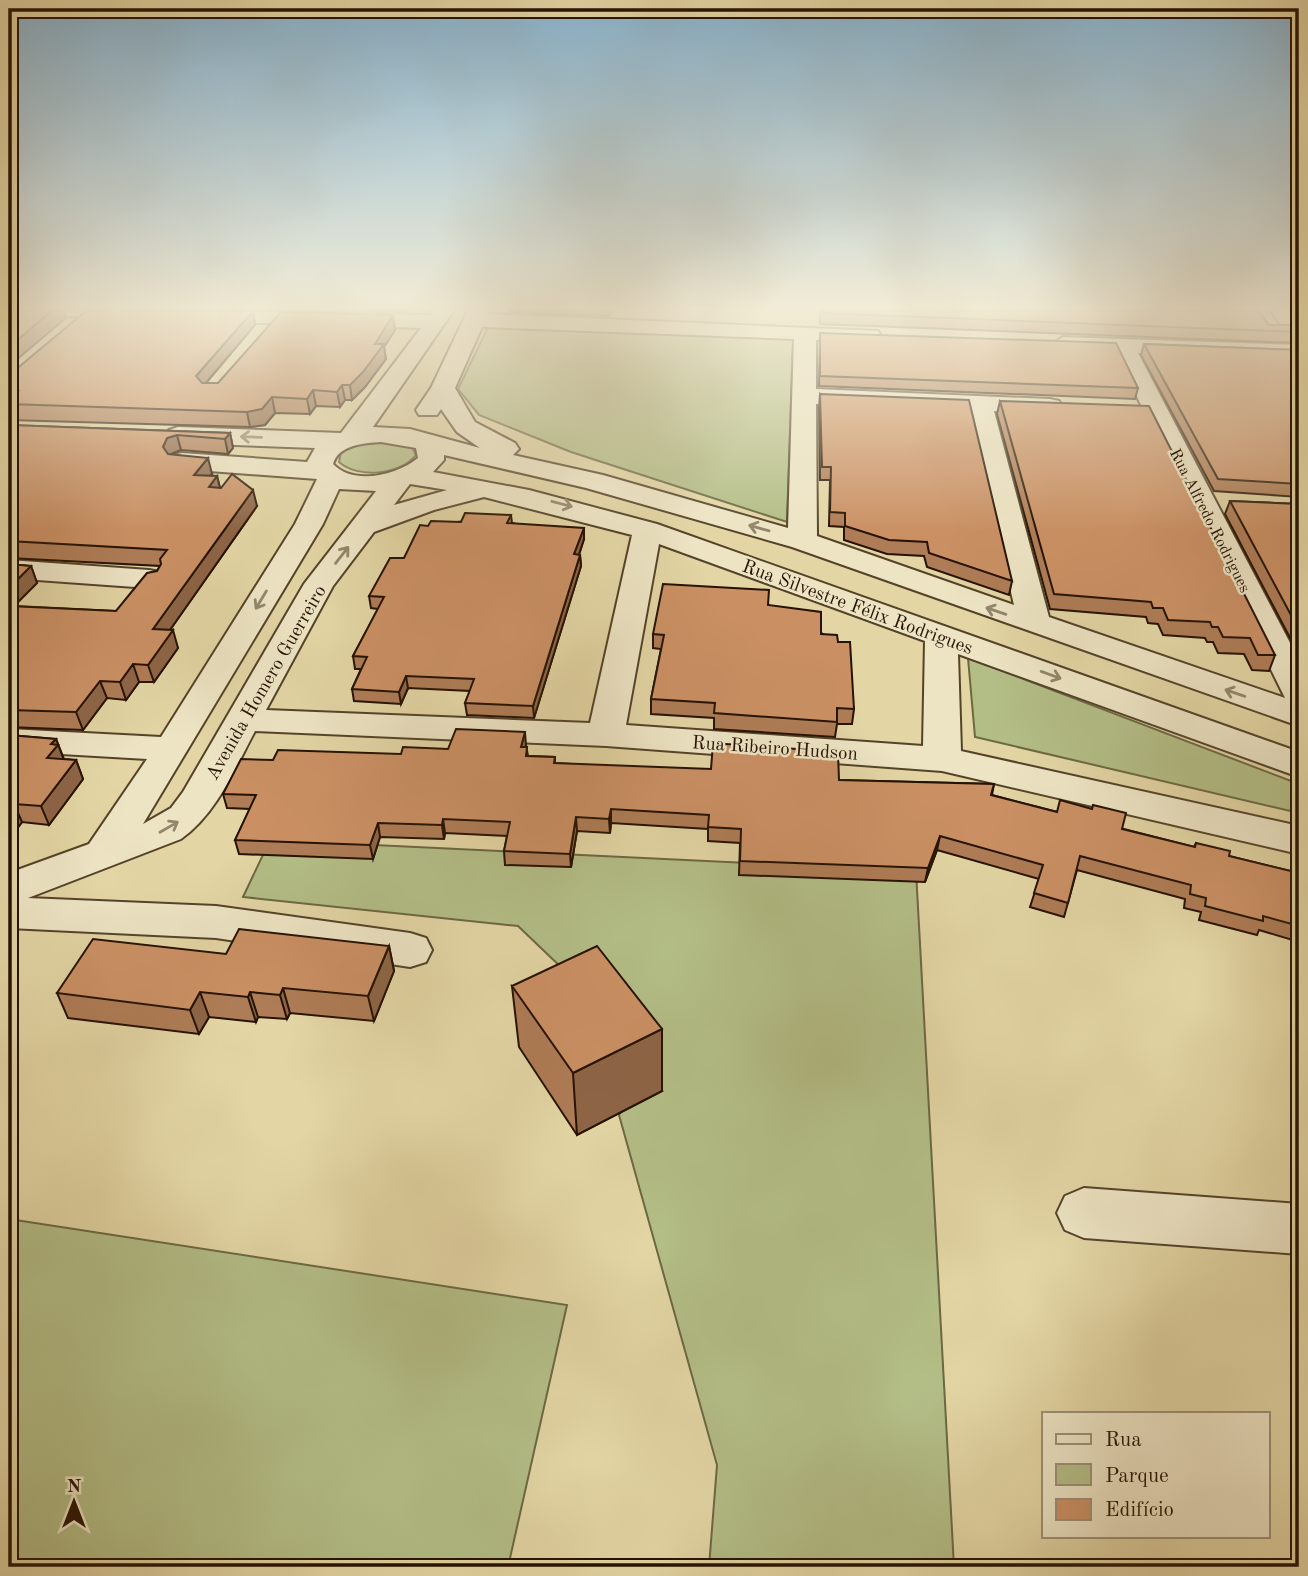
<svg xmlns="http://www.w3.org/2000/svg" width="1308" height="1576" viewBox="0 0 1308 1576" font-family="'Old Standard TT',serif">
<rect width="100%" height="100%" fill="#e3d5a4"/>
<filter id="stains"><feTurbulence type="fractalNoise" baseFrequency=".00286" numOctaves="4"/><feColorMatrix values="0 0 0 0 .2 0 0 0 0 .09 0 0 0 0 .02 0 0 0 .5 -.17"/></filter>
<radialGradient id="worn" r=".72"><stop offset=".6" stop-color="#630" stop-opacity="0"/><stop offset="1" stop-color="#630" stop-opacity=".3"/></radialGradient>
<path fill="#b3bd86" stroke="#6c6843" stroke-width="2" d="M489 325 793 339 787 522 571 452 479 415 458 389Z
M369 440 411 445 416 455C400 475 358 479 339 462L341 452Z
M968 658 1299 784V813L975 737Z
M270 840 916 871 954 1567H709L717 1465 619 1115 659 1061 518 926 243 897Z
M9 1219 567 1305 508 1567H9Z"/>
<g fill="none" stroke-linecap="round" stroke-linejoin="round">
<defs>
<path id="minor" d="M57 310H146L147 313 137 319 67 316Z
M193 310 430 315 433 310H454L373 427 410 429 480 448 457 432 441 409 437 415H419L416 410 431 388 468 310H489L488 314 878 331 881 336 870 343 816 340V389L1050 399 1059 401 1062 406 1059 411 1050 413 994 411 1049 617 1285 698 1115 352 1063 351 1052 344 1063 337 1299 345V359L1138 353 1299 660V726L792 547 586 488 444 455V460L433 472 529 490 657 524 1299 752V777L958 654 961 751 1299 826V854L942 771 606 746 255 731C234 770 217 813 181 839L28 898 216 906 410 933 426 938 432 950 426 962 410 967 216 938 9 928V873L89 844 147 759 9 751V729L161 737 295 524 317 479 182 469 173 467 169 461 173 455 182 453 307 462 315 448 178 443 169 440 165 435 169 430 178 427 341 433 421 328 200 321 190 315ZM482 327 794 339 788 528 603 475 513 455 519 449 515 443 475 422 455 388ZM816 404 969 410 1014 605 817 536ZM381 442 416 448 418 458C397 475 354 486 333 464 338 445 364 443 381 442ZM410 484 447 490 394 505ZM339 489 376 491 304 584 183 792 171 808 143 824 323 524ZM484 497 632 535 590 723 266 710 333 586 374 532 434 510ZM659 544 925 641 923 746 626 725Z
M1270 310H1291L1299 320V339L1291 338Z
M9 560 149 570 160 572 164 579 160 586 149 588 9 578Z
M1084 1188 1299 1204V1254L1084 1238 1065 1230 1057 1213 1065 1196Z"/>
</defs>
<use href="#minor" stroke="#544329" stroke-width="4"/>
<use href="#minor" fill="#ede4c4" fill-rule="evenodd"/>
</g>
<path fill="#ae7c56" stroke="#251200" stroke-width="2" d="M372 310H408L407 312Z
M509 310H612L610 316 510 312Z
M820 310H1257L1269 325 1299 329V343L820 324Z
M253 311 255 325 206 383H218L395 330 384 347 386 359 365 387 352 400H345L340 407 316 406 310 414 275 413 265 425 250 427 9 420V372Z
M820 333 1138 388 1135 399 819 386Z
M1144 344 1299 350V497L1214 491 1141 355Z
M820 394 1012 581 1009 595 927 567 924 556 887 554 844 540V527L829 526 830 480H820L819 407Z
M1000 401 1275 655 1269 671 1252 670 1244 654 1218 653 1213 642H1207L1205 638 1163 635 1158 624 1148 623 1146 617 1050 609 997 414Z
M9 425 230 433 233 448 228 454 181 450 170 454 212 474 210 476H217L220 488 257 506 170 630 178 648 154 682H139L126 700 107 698 83 730 9 727V564L31 566 37 583 14 606 116 611 157 571 160 566 9 558Z
M1230 501 1299 504V655L1225 514Z
M511 515 512 523 584 539 579 555H580L581 566 534 718 467 715 465 703 470 691 408 688 401 704 354 701 352 689 361 669H355L353 656 378 609 371 608 369 596 404 558 428 526Z
M768 605 838 642 854 709 852 724H837L835 737 714 729V718L651 714V699L661 649 653 648V634Z
M9 735 56 739 64 759 76 760 83 779 49 825 22 822 9 840Z
M526 745 528 756 555 757V763L839 780 994 784 992 795 1194 847 1196 843 1229 856 1299 873V942L1259 930 1257 935 1199 920 1201 912 1184 908 1185 899 1077 870 1064 917 1030 907 1039 879 937 850 925 882 739 875 740 843 708 841V829L611 823 610 833 577 831 571 867 505 865 504 851 507 836 445 833 444 839 380 837 373 859 239 854 235 840 250 809 227 808 223 794 273 760 401 754 448 749Z
M389 946 394 971 374 1021 290 1013 287 1019 258 1017 256 1022 209 1017 199 1034 68 1018 57 993 226 954Z
M512 986 662 1091 577 1135 519 1047Z"/>
<path fill="#8d6546" stroke="#251200" stroke-width="2" d="M53 310H64L66 318 9 366V347Z
M253 311 255 325 199 391 196 376Z
M393 315 395 330 384 347 386 359 365 387 352 400 350 385 375 344Z
M342 385 345 400 340 407 337 392Z
M313 390 316 406 310 414 307 399Z
M272 397 275 413 265 425 250 427 247 412Z
M230 433 233 448 228 454 225 439Z
M177 435 181 450 171 454 167 462 163 447 167 438Z
M208 458 212 474 198 491 194 475Z
M217 476 221 492 209 487Z
M253 490 257 506 158 647 153 629Z
M584 528V539L575 566 574 554Z
M580 555 581 566 534 718 533 706Z
M31 566 37 583 9 611V588Z
M173 630 178 648 154 682 148 665Z
M133 664 139 682 126 700 120 682Z
M406 676 408 688 401 704 399 692Z
M100 681 107 698 83 730 76 712Z
M525 732 526 745 522 760 521 747Z
M56 739 65 763 47 758 51 744Z
M76 760 83 779 49 825 41 806Z
M14 804 22 822 9 840V810Z
M611 809V823L610 833 609 819Z
M576 817 577 831 571 867 570 854Z
M443 819 445 833 444 839 442 825Z
M378 823 380 837 373 859 370 845Z
M940 836 937 850 925 882 928 868Z
M389 946 394 971 374 1021 368 996Z
M283 988 290 1013 287 1019 280 995Z
M200 992 209 1017 199 1034 190 1010Z
M250 992 258 1017 256 1022 248 997Z
M662 1029V1091L577 1135 573 1073Z"/>
<path fill="#ca9064" stroke="#251200" stroke-width="2" d="M9 310H53L9 347Z
M87 310 253 311 196 376 202 383H218L281 312 393 315 375 344H384L363 372 350 385H342L337 392 313 390 307 399 272 397 262 409 247 412 9 404V399L18 391H9V372L14 371Z
M821 310H1257L1269 325H1290L1299 329V332L821 313Z
M820 333 1116 343 1138 388 820 376Z
M1144 344 1299 350V484L1218 479Z
M820 394 969 400 1012 581 929 553 927 542 889 540 845 526V513L830 512 831 467H822Z
M1000 401 1149 406 1275 655H1258L1250 638 1223 637 1218 627H1212L1210 622 1168 620 1163 608H1153L1151 602 1054 594Z
M9 425 230 433 225 439 177 435 167 438 163 447 168 454 208 458 194 475 217 476 209 487 221 488 232 474 253 490 153 629 173 630 148 665 133 664 120 682 100 681 76 712 9 710V606L116 611 147 573 157 571 161 564 160 559 167 550 9 541Z
M1230 501 1299 504V630Z
M465 513 511 515 507 523 584 528 574 554 580 555 533 706 465 703 474 679 406 676 399 692 352 689 367 657 353 656 384 597 369 596 390 558H404L420 525 428 526 431 521 461 522Z
M9 564 31 566 9 588Z
M663 584 769 590 768 605 821 612V634L837 635 838 642H850L854 709 837 708V722L714 713 715 703 651 699 664 635 653 634Z
M456 729 525 732 521 747H527L526 756 555 757 554 763 711 769 713 743 838 752 839 780 994 784 991 795 1057 812 1060 800 1092 809 1093 805 1126 813 1122 829 1195 847 1196 843 1230 851 1229 856 1299 873V926L1263 916V921L1205 906 1206 898 1190 894 1191 885 1080 856 1068 903 1034 893 1043 865 940 836 928 868 740 861 741 829 708 827 709 815 611 809 609 819 576 817 570 854 504 851 510 822 443 819 442 825 378 823 370 845 235 840 256 795 223 794 241 759 273 760 278 750 401 754 403 747 448 749Z
M9 735 56 739 51 744 58 745 47 758 76 760 41 806 14 804 9 810Z
M239 929 389 946 368 996 283 988 280 995 250 992 248 997 200 992 190 1010 57 993 93 939 226 954Z
M597 946 662 1029 573 1073 512 986Z"/>
<defs><path id="oneway-shaft" d="M-6 0H5M1.5-3L5.5 0L1.5 3" fill="none" stroke-width="1.6" stroke-linecap="round" stroke-linejoin="round" transform="scale(1.75)"/></defs>
<g stroke="#93866c">
<use href="#oneway-shaft" transform="translate(251 437) rotate(-178)"/>
<use href="#oneway-shaft" transform="translate(562 504) rotate(15)"/>
<use href="#oneway-shaft" transform="translate(759 528) rotate(-164)"/>
<use href="#oneway-shaft" transform="translate(342 555) rotate(-52)"/>
<use href="#oneway-shaft" transform="translate(261 600) rotate(121)"/>
<use href="#oneway-shaft" transform="translate(996 611) rotate(-161)"/>
<use href="#oneway-shaft" transform="translate(1051 675) rotate(20)"/>
<use href="#oneway-shaft" transform="translate(1235 693) rotate(-161)"/>
<use href="#oneway-shaft" transform="translate(169 827) rotate(-30)"/>
</g>
<linearGradient id="sky" x2="0" y2="1"><stop stop-color="#88b5d2"/><stop offset="0.58" stop-color="#f2ecd6"/><stop offset="1" stop-color="#f2ecd6" stop-opacity="0"/></linearGradient>
<rect width="1308" height="531" fill="url(#sky)"/>
<g text-anchor="middle" stroke-width="5" stroke-linejoin="round" paint-order="stroke">
<g font-size="16" fill="#251200" stroke="#ede4c4">
<text transform="translate(1211 520) rotate(63)" y="6">Rua Alfredo Rodrigues</text>
</g>
<g font-size="19" fill="#251200" stroke="#ede4c4">
<text transform="translate(858 606) rotate(20)" y="7">Rua Silvestre Félix Rodrigues</text>
<text transform="translate(265 682) rotate(-60)" y="7">Avenida Homero Guerreiro</text>
<text transform="translate(775 747) rotate(4)" y="7">Rua Ribeiro Hudson</text>
</g>
</g>
<rect width="1308" height="1576" fill="none" stroke="#e3d5a4" stroke-width="35"/>
<rect x="10" y="10" width="1287" height="1555" fill="none" stroke="#251200" stroke-width="3.5"/>
<rect x="18" y="18" width="1273" height="1541" fill="none" stroke="#251200" stroke-width="2"/>
<rect x="1042" y="1412" width="228" height="126" fill="#ede4c4" stroke="#9d9076" stroke-width="2"/>
<rect x="1056" y="1434" width="35" height="10" fill="#ede4c4" stroke="#9d9076" stroke-width="2"/>
<text x="1105" y="1446" font-size="21" fill="#251200">Rua</text>
<rect x="1056" y="1464" width="35" height="21" fill="#b3bd86" stroke="#9d9076" stroke-width="2"/>
<text x="1105" y="1482" font-size="21" fill="#251200">Parque</text>
<rect x="1056" y="1499" width="35" height="21" fill="#ca9064" stroke="#9d9076" stroke-width="2"/>
<text x="1105" y="1516" font-size="21" fill="#251200">Edifício</text>
<g transform="translate(74 1502)" stroke="#ede4c4" stroke-width="5" paint-order="stroke">
<path d="M0-5L12 26L0 18L-12 26Z" fill="#251200"/>
<text y="-10" font-size="19" font-weight="bold" text-anchor="middle" fill="#251200">N</text>
</g>
<rect width="100%" height="100%" filter="url(#stains)"/>
<rect width="100%" height="100%" fill="url(#worn)"/>
</svg>
